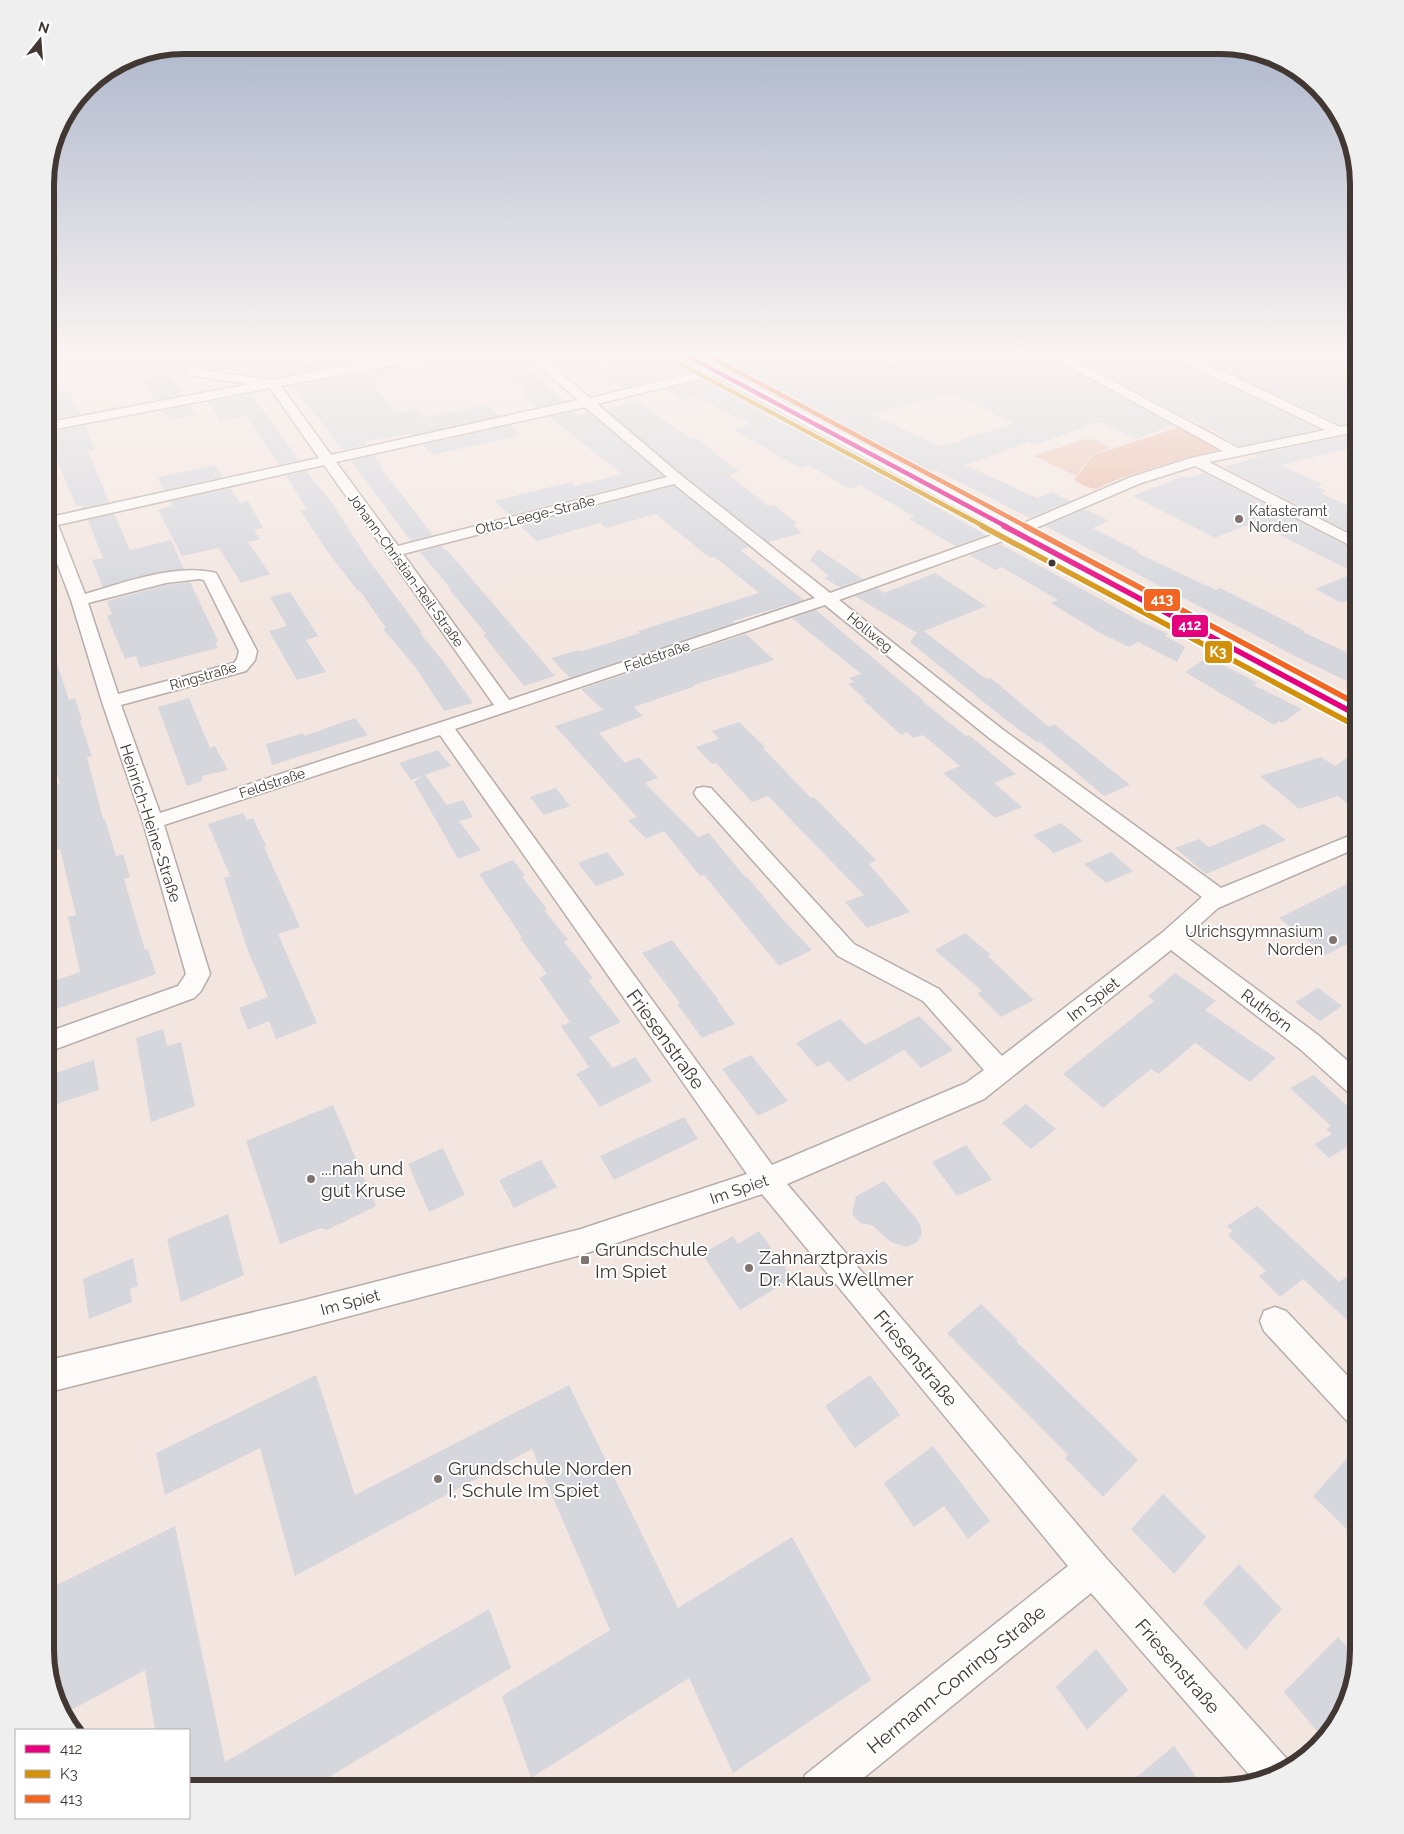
<svg xmlns="http://www.w3.org/2000/svg" width="1404" height="1834" viewBox="0 0 1404 1834" font-family="Raleway,sans-serif">
<rect width="100%" height="100%" fill="#f3e6e1"/>
<path fill="#ebc9ba" d="M831 354H860L869 359 849 364Z
M1085 439H1092L1111 448 1093 455 1076 476 1034 456Z"/>
<path fill="#e9bca9" d="M1188 424 1201 425 1232 444 1227 451 1185 458 1121 478 1096 489 1084 486 1074 480 1094 455Z"/>
<path fill="#d5d7dd" fill-rule="evenodd" d="M134 354H156L183 395 155 400 141 380 150 378Z
M277 354 286 366 354 354H385L388 356 287 375 285 373 272 376 220 369V364Z
M501 354H513L564 401 537 407 524 397 530 395 495 360Z
M600 354H675L678 359 698 369 621 388 590 370 617 363Z
M732 354H828L848 366 881 358 890 363 938 354H1045L1172 425 1137 439 1099 422 1035 445 1028 442 965 465 1037 498 1052 492 1070 501 1030 518 934 469 930 477 710 360ZM951 394 1015 423 941 447 872 414Z
M1066 354H1096L1106 360 1115 361 1144 354H1169L1172 359 1319 429 1239 446 1192 418 1188 419Z
M1190 354H1359V421L1340 425Z
M45 355 61 392 69 391 80 414 48 421 45 415Z
M398 366 406 373 371 380 395 413 416 409 424 417 488 405 500 416 414 435 412 433 364 442 366 445 343 450 308 405H305L293 386Z
M713 378 922 491 919 497 986 535 955 546 909 519 915 517 860 485 850 489 809 465 800 468 733 429 750 424 696 397 683 400 665 389Z
M251 394 299 460 279 465 246 416 220 422 208 402Z
M639 401 690 439 697 438 739 472 729 475 768 506 774 505 798 524 793 525 802 533 768 542 683 475 605 409Z
M190 405 197 415 168 420 162 411Z
M574 411 578 415 588 412 663 476 510 515 494 501 571 482 575 486 622 474 549 417Z
M85 425 95 450 88 451 109 502 83 508 82 505 76 506 63 474 53 449 59 447 52 432Z
M510 425 521 435 432 455 423 445Z
M1359 433V446L1281 465 1323 485 1317 487 1326 491 1321 493 1359 511V537L1224 467 1259 457 1254 455Z
M374 455 383 467H380L433 535 411 541 351 461Z
M215 465 223 477 164 490 158 477Z
M306 471 332 503 370 562 422 632 420 633 443 661 473 703 444 711 416 668 383 629 386 628 360 591H358L327 551 300 510 307 509 286 476Z
M1204 473 1359 552V596L1342 603 1315 589 1355 573 1258 524 1252 523 1215 538 1133 496 1184 476 1188 478Z
M674 486 749 547 740 550 804 600 733 621 735 623 570 678 551 658 579 650 580 652 640 633 638 631 759 593 715 557 710 558 656 514 606 528 600 523 537 541 520 526Z
M230 488 240 503 248 501 263 528 254 530 260 539 248 542 270 574 241 583 219 548 182 556 158 510 173 506 170 502Z
M1085 509 1109 521 1093 528 1139 552 1137 553 1216 590 1220 588 1305 631 1303 632 1359 658V687L1297 657 1045 526Z
M114 514 130 550 171 540 184 569 149 574 103 587 92 560 103 558 88 520Z
M1000 544 1142 622 1168 634 1165 636 1185 647 1177 662 1138 642 1129 647 1098 632 1051 603 1058 600 1002 567 995 570 970 555Z
M442 546 445 550H447L555 676 524 686 483 635 486 634 449 589H451L420 552Z
M818 549 863 579 840 587 824 578 829 576 810 560Z
M935 573 986 606 924 631 982 676 988 679 991 678 1049 727 1054 724 1130 785 1104 796 1040 742 1038 743 1007 721 910 642 917 633 855 596 877 588 884 593Z
M190 582 218 641 215 642 218 648 140 668 136 656 125 659 107 616 112 614 107 601 166 585Z
M290 592 318 636 306 640 326 672 297 680 269 631 287 626 270 597Z
M816 610 923 700 922 701 966 736 969 735 1016 774 994 783 1022 807 995 818 943 773 960 766 923 735 913 738 907 732 901 735 863 700H866L848 684 854 682 849 678 861 674 792 618Z
M746 634 774 660 694 685 695 686 634 707 643 716 599 733 625 763 639 757 658 778 645 783 698 837 709 833 745 877H747L787 924 812 950 779 966 704 875 700 876 664 831 646 839 628 820 637 817 555 726 603 710 581 689Z
M49 639 69 700 75 698 82 720 80 721 92 756 87 757 103 819H105L116 856 123 854 130 877 124 879 145 950 148 949 156 974 48 1012 45 984 80 972 68 917 76 915 60 849 55 850 45 807V788L60 783 45 736V640Z
M1208 657 1258 683 1253 685 1302 709 1282 723 1279 721 1274 725 1185 672Z
M189 698 210 748 215 746 228 770 202 776V781L187 786 158 707Z
M355 718 368 735 272 765 266 744 303 733 304 736Z
M739 722 765 747 763 748 811 798 814 797 876 860 869 864 910 912 867 928 845 902 864 895 768 796 752 802 716 763 712 764 696 747 719 739 712 731Z
M438 750 451 766 425 775 447 805 463 800 473 817 459 821 481 850 458 859 414 782 423 776 411 780 399 763Z
M1359 750V814L1338 796 1299 809 1260 776 1321 757 1335 766Z
M556 788 570 806 544 815 530 797Z
M243 813 247 820 253 818 266 846 264 847 300 927 278 934 317 1023 276 1039 269 1021 248 1030 239 1008 268 997 248 951 224 878 230 876 208 824Z
M1061 823 1083 841 1054 853 1033 835Z
M1264 824 1286 840 1206 874 1175 848 1199 839 1209 847Z
M607 852 625 875 596 886 578 863Z
M1111 852 1133 871 1106 883 1084 864Z
M513 860 525 875 522 877 547 909 544 910 568 940 564 942 593 978 588 980 621 1022 589 1037 613 1068 635 1057 652 1081 600 1107 576 1074 589 1067 561 1026 570 1022 539 978 547 974 520 938 522 937 479 874Z
M1359 878V938L1326 955 1279 918Z
M965 933 990 954 988 956 1034 1000 1001 1017 977 993 982 991 935 950Z
M672 940 718 999 717 1000 735 1024 702 1038 677 1004 680 1003 642 953Z
M1175 973 1216 1001 1205 1010 1276 1058 1250 1082 1195 1043 1159 1074 1151 1069 1103 1108 1063 1074 1154 1001 1148 996Z
M1318 988 1342 1006 1320 1021 1295 1002Z
M919 1016 953 1050 921 1068 904 1050 848 1082 829 1061 817 1067 796 1043 840 1019 865 1045Z
M163 1029 167 1046 181 1042 195 1106 151 1122 136 1038Z
M751 1055 788 1101 758 1116 722 1069Z
M94 1060 99 1090 51 1106 47 1076Z
M1314 1075 1359 1117V1156L1348 1146 1329 1158 1314 1144 1332 1134 1326 1129 1331 1126 1290 1088Z
M1026 1104 1056 1129 1031 1149 1002 1123Z
M333 1105 376 1206 327 1230 321 1228 280 1244 246 1141Z
M684 1117 698 1139 614 1180 600 1156Z
M966 1145 992 1180 957 1196 932 1162Z
M443 1148 465 1195 429 1212 408 1164Z
M541 1160 557 1187 514 1208 499 1180Z
M884 1181 916 1218 921 1227V1236L916 1243 906 1247 891 1242 872 1225 860 1223 852 1214 856 1196Z
M1257 1206 1339 1282 1346 1277 1359 1289V1312L1348 1321 1303 1279 1280 1297 1259 1276 1266 1271 1228 1235 1233 1231 1227 1226Z
M228 1214 244 1275 181 1302 167 1239Z
M759 1231 793 1278 740 1310 702 1254 733 1236 738 1244Z
M133 1258 138 1286 130 1289 132 1302 89 1319 83 1279Z
M981 1304 1018 1340 1016 1341 1138 1460 1103 1497 1065 1458 1068 1455 947 1333Z
M316 1375 355 1495 569 1385 678 1608 792 1537 871 1680 733 1773 689 1678 531 1778 502 1696 610 1630 532 1449 295 1576 260 1448 165 1495 156 1453Z
M870 1375 900 1415 855 1448 825 1406Z
M1359 1445V1541L1313 1496Z
M933 1446 990 1521 968 1539 944 1506 914 1527 884 1483Z
M1163 1494 1206 1537 1174 1574 1131 1529Z
M175 1526 225 1762 489 1609 511 1668 309 1789H189V1730H155L145 1670 64 1714 45 1651V1591Z
M1239 1564 1282 1609 1246 1650 1203 1603Z
M1338 1637 1357 1658 1341 1720 1323 1738 1284 1692Z
M1096 1649 1128 1690 1087 1730 1056 1687Z
M1174 1746 1205 1789H1122Z"/>
<g fill="none" stroke-linecap="round" stroke-linejoin="round">
<defs>
<path id="street" d="M411 354H436L430 358 281 386 331 455 578 400 525 354H538L590 398 716 367 720 368 722 371 720 374 597 404 682 476 830 593 1012 528 1131 477 1191 458 1223 451 1047 354H1062L1238 448 1325 430 1173 357 1171 354H1186L1340 427 1359 423V431L1209 462 1359 539V550L1195 466 1141 483 1022 534 839 600 1002 729 1221 888 1359 832V847L1218 908 1186 937 1318 1035 1359 1071V1098L1350 1094 1300 1049 1171 950 984 1099 787 1184 1105 1557 1287 1759 1290 1768 1253 1779 1091 1593 850 1789H800L805 1775 1068 1566 762 1194 581 1255 293 1331 45 1393V1361L293 1303 581 1229 747 1174 440 735 164 825 210 974 201 991 194 998 45 1053V1033L178 986 186 974 143 822 102 702 71 600 45 531V506L50 507 55 516 319 458 270 388 45 431V423L250 384 187 375 185 372 187 369 191 368 272 380ZM585 407 667 477 398 546 336 462ZM324 465 494 705 160 813 121 705 246 671 255 660 257 651 216 573C176 563 123 583 85 594L58 525ZM674 484 815 598 509 700 403 554ZM199 579 204 580 239 651 237 659 234 663 118 694 88 603 166 583ZM825 605 988 737 1202 897 1163 932 1002 1056 939 989 854 944 711 788 704 787 697 788 694 793 697 798 838 956 923 1001 984 1070 966 1083 772 1165 455 729Z
M684 354H707L705 357 688 361 682 357Z
M1275 1307 1286 1311 1359 1388V1427L1348 1422 1264 1331 1260 1321 1264 1311Z"/>
<path id="secondary" d="M677 354H695L1359 707V723L1351 721 679 357Z"/>
</defs>
<use href="#street" stroke="#b7ada9" stroke-width="3"/>
<use href="#secondary" stroke="#b7ada9" stroke-width="2"/>
<use href="#street" fill="#fdfbfa" fill-rule="evenodd"/>
<use href="#secondary" fill="#fdfbfa" fill-rule="evenodd"/>
<defs>
<path id="bus-1-far1" d="M684 354 1007 527"/>
<path id="bus-1" d="M1004 526 1359 716"/>
<path id="bus-2-far1" d="M679 363 985 527"/>
<path id="bus-2" d="M982 526 1354 725"/>
<path id="bus-3-far1" d="M705 354 1027 527"/>
<path id="bus-3" d="M1025 526 1359 705"/>
</defs>
<use href="#bus-1-far1" stroke="#fff" stroke-width="7"/>
<use href="#bus-1" stroke="#fff" stroke-width="9"/>
<use href="#bus-2-far1" stroke="#fff" stroke-width="7"/>
<use href="#bus-2" stroke="#fff" stroke-width="9"/>
<use href="#bus-3-far1" stroke="#fff" stroke-width="7"/>
<use href="#bus-3" stroke="#fff" stroke-width="9"/>
<use href="#bus-1-far1" stroke="#e5007d" stroke-width="4.5"/>
<use href="#bus-1" stroke="#e5007d" stroke-width="5.5"/>
<use href="#bus-2-far1" stroke="#d3900a" stroke-width="4.5"/>
<use href="#bus-2" stroke="#d3900a" stroke-width="5.5"/>
<use href="#bus-3-far1" stroke="#f26522" stroke-width="4.5"/>
<use href="#bus-3" stroke="#f26522" stroke-width="5.5"/>
</g>
<linearGradient id="sky" x2="0" y2="1"><stop stop-color="#a5b0c7"/><stop offset="0.58" stop-color="#faf4f2"/><stop offset="1" stop-color="#faf4f2" stop-opacity="0"/></linearGradient>
<rect width="1404" height="611" fill="url(#sky)"/>
<g fill="#7f7470" stroke="#fff" stroke-width="2">
<circle cx="1239" cy="519" r="5"/>
<circle cx="1333" cy="940" r="5"/>
<circle cx="311" cy="1179" r="5"/>
<rect x="580" y="1255" width="10" height="10" rx="2.5"/>
<circle cx="749" cy="1268" r="5"/>
<circle cx="438" cy="1479" r="5"/>
</g>
<circle fill="#413733" stroke="#fff" stroke-width="2" cx="1052" cy="563" r="4.5"/>
<g text-anchor="middle" stroke-width="4" stroke-linejoin="round" paint-order="stroke">
<g font-size="14" fill="#413733" stroke="#fff" text-anchor="start">
<text x="1249" y="516">Katasteramt<tspan x="1249" dy="16">Norden</tspan></text>
</g>
<g font-size="14" fill="#413733" stroke="#fff">
<text transform="translate(535 515) rotate(-14)" y="5">Otto-Leege-Straße</text>
<text transform="translate(406 570) rotate(54)" y="5">Johann-Christian-Reil-Straße</text>
<text transform="translate(870 632) rotate(39)" y="5">Hollweg</text>
<text transform="translate(657 656) rotate(-19)" y="5">Feldstraße</text>
<text transform="translate(203 676) rotate(-16)" y="5">Ringstraße</text>
<text transform="translate(272 783) rotate(-18)" y="5">Feldstraße</text>
</g>
<g font-size="16" fill="#413733" stroke="#fff">
<text transform="translate(151 823) rotate(72)" y="6">Heinrich-Heine-Straße</text>
<text transform="translate(1093 999) rotate(-38)" y="6">Im Spiet</text>
<text transform="translate(1267 1010) rotate(37)" y="6">Ruthörn</text>
<text transform="translate(739 1189) rotate(-19)" y="6">Im Spiet</text>
<text transform="translate(350 1302) rotate(-15)" y="6">Im Spiet</text>
</g>
<g font-size="16" fill="#413733" stroke="#fff" text-anchor="end">
<text x="1323" y="937">Ulrichsgymnasium<tspan x="1323" dy="18">Norden</tspan></text>
</g>
<g font-size="19" fill="#413733" stroke="#fff">
<text transform="translate(666 1039) rotate(54)" y="7">Friesenstraße</text>
<text transform="translate(916 1358) rotate(50)" y="7">Friesenstraße</text>
<text transform="translate(1178 1666) rotate(49)" y="7">Friesenstraße</text>
<text transform="translate(956 1679) rotate(-39)" y="7">Hermann-Conring-Straße</text>
</g>
<g font-size="19" fill="#413733" stroke="#fff" text-anchor="start">
<text x="321" y="1175">...nah und<tspan x="321" dy="22">gut Kruse</tspan></text>
<text x="595" y="1256">Grundschule<tspan x="595" dy="22">Im Spiet</tspan></text>
<text x="759" y="1264">Zahnarztpraxis<tspan x="759" dy="22">Dr. Klaus Wellmer</tspan></text>
<text x="448" y="1475">Grundschule Norden<tspan x="448" dy="22">I, Schule Im Spiet</tspan></text>
</g>
</g>
<path d="M0 0H1404V1834H0ZM184 54H1220A130 130 0 0 1 1350 184V1650A130 130 0 0 1 1220 1780H184A130 130 0 0 1 54 1650V184A130 130 0 0 1 184 54Z" fill="#f0efef" fill-rule="evenodd"/>
<path fill="none" stroke="#413733" stroke-width="6" d="M184 54H1220A130 130 0 0 1 1350 184V1650A130 130 0 0 1 1220 1780H184A130 130 0 0 1 54 1650V184A130 130 0 0 1 184 54Z"/>
<g stroke="#fff" stroke-width="2">
<rect x="1143" y="588" width="38" height="24" rx="5" fill="#f26522"/>
<rect x="1171" y="614" width="38" height="24" rx="5" fill="#e5007d"/>
<rect x="1204" y="640" width="29" height="24" rx="5" fill="#d3900a"/>
</g>
<g font-size="14" text-anchor="middle" font-weight="bold" fill="#fff">
<text x="1162" y="604">413</text>
<text x="1190" y="630">412</text>
<text x="1218" y="657">K3</text>
</g>
<rect x="15" y="1729" width="175" height="90" fill="#ffffff" stroke="#b3afad"/>
<rect x="25" y="1745" width="25" height="8" fill="#e5007d" stroke="#b3afad"/>
<text x="60" y="1754" font-size="15" fill="#413733">412</text>
<rect x="25" y="1770" width="25" height="8" fill="#d3900a" stroke="#b3afad"/>
<text x="60" y="1779" font-size="15" fill="#413733">K3</text>
<rect x="25" y="1795" width="25" height="8" fill="#f26522" stroke="#b3afad"/>
<text x="60" y="1804" font-size="15" fill="#413733">413</text>
<g transform="translate(40 40) rotate(17)" stroke="#ffffff" stroke-width="4" paint-order="stroke">
<path d="M0-4L9 19L0 12L-9 19Z" fill="#413733"/>
<text y="-8" font-size="14" font-weight="bold" text-anchor="middle" fill="#413733">N</text>
</g>
</svg>
